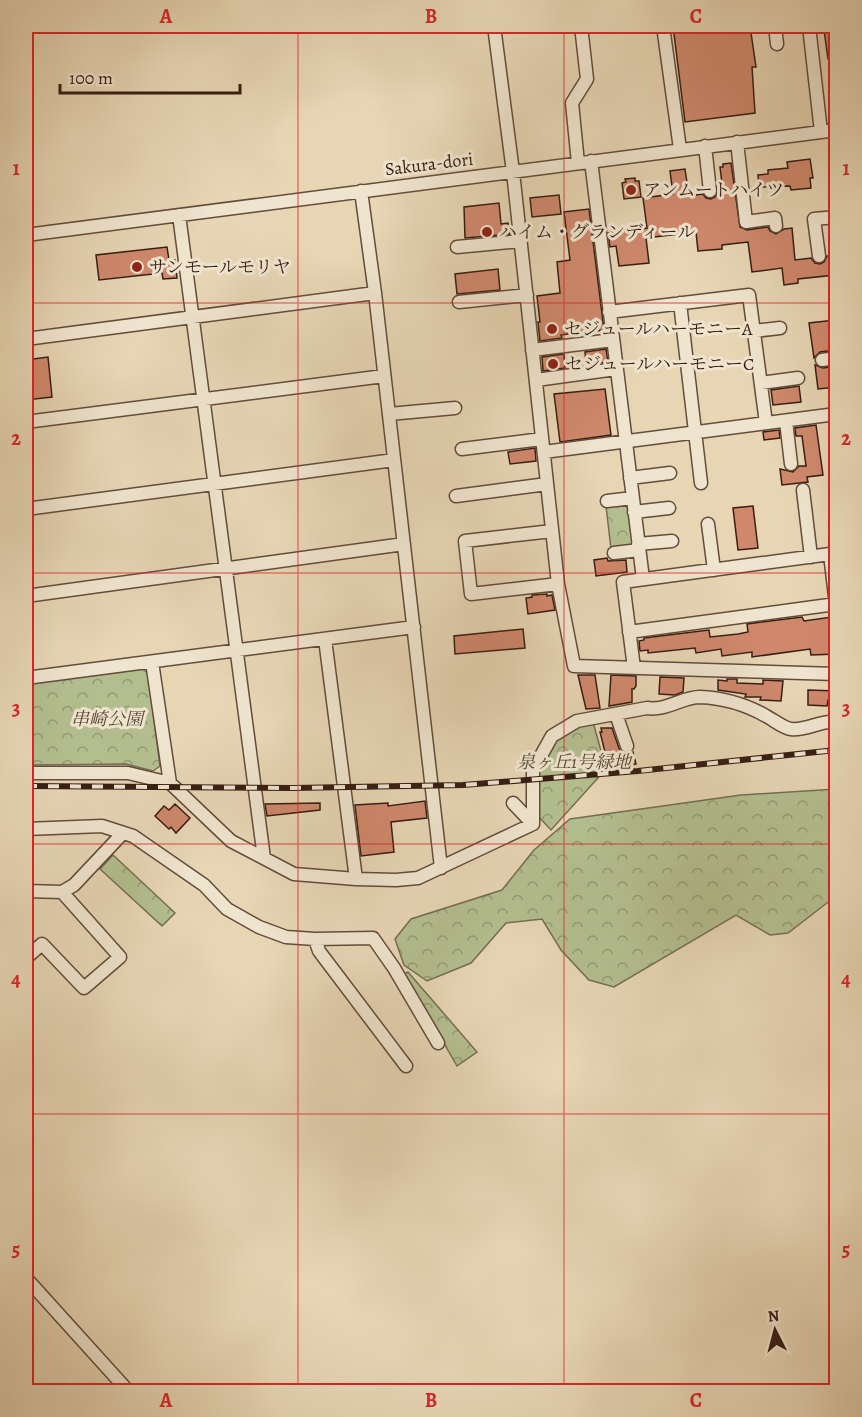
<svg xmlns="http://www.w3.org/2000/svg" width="862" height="1417" viewBox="0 0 862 1417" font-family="Alegreya,'Noto Serif JP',serif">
<defs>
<pattern id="forest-crowns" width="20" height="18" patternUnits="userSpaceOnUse" patternTransform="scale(1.5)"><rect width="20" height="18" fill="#b3be8f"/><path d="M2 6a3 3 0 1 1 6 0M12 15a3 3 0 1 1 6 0" fill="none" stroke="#929a74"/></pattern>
</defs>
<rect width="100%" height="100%" fill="#e7d5b4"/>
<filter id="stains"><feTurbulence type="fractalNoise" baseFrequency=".00333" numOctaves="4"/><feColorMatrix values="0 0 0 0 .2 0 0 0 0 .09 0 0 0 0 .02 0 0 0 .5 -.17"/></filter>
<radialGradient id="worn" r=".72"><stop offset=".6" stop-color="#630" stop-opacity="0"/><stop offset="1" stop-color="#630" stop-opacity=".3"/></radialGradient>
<path fill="url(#forest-crowns)" stroke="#756e51" stroke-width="1.5" d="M627 504 630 506 634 544 611 549 606 506Z
M142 669 148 673 160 766 153 771 126 764 26 765V684Z
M593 722 606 769 551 830 537 815 538 768 554 738 577 724Z
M836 789V896L788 933 770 935 736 915 614 987 589 980 561 950 542 919 506 923 471 963 427 981 404 965 395 939 411 919 502 890 534 850 570 819 741 795Z
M113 855 175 913 162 926 100 869Z
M408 972 477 1052 457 1066 404 974Z"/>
<path fill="#cf886c" stroke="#371e13" stroke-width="1.5" d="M673 26H750L756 67H752L755 113 685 122Z
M837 29V58L828 59 824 30Z
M810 159 813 178H810L811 188 791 190 790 186 759 187 758 175 768 174V170L788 168 787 162Z
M731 163 740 227 747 230 768 227 770 231 776 234 784 229 792 228 795 260 811 258 815 263 820 264 824 262 827 256H833L835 275 798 279V283L784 285 782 268 752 272 748 242 722 245V249L698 251 696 232 646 238 649 263 619 266 616 246 610 247 608 233 647 228 643 198 673 194 670 171 685 169 689 196 703 194 706 198 711 199 715 197 718 192H723L720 167H723V164Z
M635 178V181H639L641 197 624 199 622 183 626 182 625 179Z
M559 195 561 214 532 217 530 198Z
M499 203 501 224 508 223 510 234 465 238 464 207Z
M589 209 604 330 568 334 561 335 562 338 540 341 538 322H540L537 296 560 293 557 262 570 260 564 212Z
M167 247 169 260H175L177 278 163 279 162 273 99 280 96 255Z
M498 269 500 290 457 294 455 274Z
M835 320 837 350 820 352 814 358 809 323Z
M606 349 608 362 586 365 585 352Z
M564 354 565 368 543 371 542 357Z
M48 357 52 397 26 400V360Z
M815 365 823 368 837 366V387L818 389Z
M799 386 801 402 773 405 771 390Z
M605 389 611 435 560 442 554 394Z
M816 425 823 475 807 477 808 482 782 485 780 469 793 472 799 466H806L802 436H796L795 428Z
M779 430 780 438 764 440 763 432Z
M535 448 536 461 510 464 508 452Z
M753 506 758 548 738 550 733 508Z
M607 558 608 561 626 560 627 572 596 576 594 560Z
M547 594V596L552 595 555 610 528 614 526 598 532 597V595Z
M802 617 804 621 832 617 837 654 811 655 810 649 752 657V652L722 656 721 649 696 653 695 648 648 653V650L640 651 639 641 644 640V638L709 630 710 637 738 634 748 632 747 624Z
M523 629 525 648 455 654 454 636Z
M578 675H595L600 708 586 709Z
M611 675 636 676V686L634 689H632V702L609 706Z
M660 677 684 678 683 692 675 695 659 694Z
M727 679H737V683L763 684V680L783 681 781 701 760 700 761 697H745L746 694 718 690V680L727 681Z
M808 690 837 691V701L828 700 827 706 808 705Z
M601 728H612L620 751 626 754 633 752 636 764 624 767 623 764 609 768 600 732H602Z
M425 801 427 818 391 822 394 852 361 856 355 805 388 803V806Z
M320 803V810L267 816 265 804Z
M175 804 190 818 176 833 171 827 169 829 155 816 164 806 169 810Z"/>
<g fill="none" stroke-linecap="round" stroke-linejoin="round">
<defs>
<path id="minor" d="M494 26 513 172 558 584 574 666 836 674
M663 26 680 149
M775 26 777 44
M809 26 821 132
M835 130 836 146
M737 142 746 222 775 218 776 226
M705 146 710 191
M591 161 643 579
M578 163 572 103 587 79 581 26
M361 191 375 293 441 868
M179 215 264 858
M26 235 836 130
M457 247 521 241
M819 256 814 219 836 217
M459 302 527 295
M680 303 701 483
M609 312 749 295 766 423
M754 331 780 328
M26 339 375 293
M532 350 613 340
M822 360 836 358
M536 380 616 369
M761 383 798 378
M389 414 455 408
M786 421 791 464
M26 422 384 376
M462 449 542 439
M544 452 836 414
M630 478 670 473
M803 490 811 557
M456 496 547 484
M607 501 633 498
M26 509 394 460
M634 512 669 508
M708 524 714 570
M552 531 465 541 471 594 558 584
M638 544 672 541
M614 553 639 550
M26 596 404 544
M629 632 836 604
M325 639 356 879
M152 662 170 783
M634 668 623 582 830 554 836 605
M26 678 414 627
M616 714 627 746
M26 773H128L170 783 231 841 294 874 356 879 396 880 418 878 533 824V770L552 736 577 721 647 708C667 711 682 697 700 697 725 698 745 704 766 716 774 720 783 728 791 729 806 731 821 720 836 722
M513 803 533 824
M26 829 102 826 133 836 204 885 227 909 259 927 286 937 315 939 373 938 394 968 438 1043
M26 891 62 892 74 885 123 833
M315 939 319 951 406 1066
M26 958 42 944 84 988 120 957 62 892
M26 1278 129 1392"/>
</defs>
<use href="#minor" stroke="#634c3b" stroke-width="15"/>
<use href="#minor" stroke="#efe4ce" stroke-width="12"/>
<defs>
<path id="rail" d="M26 786 293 788 463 785 638 771 836 750"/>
</defs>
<use href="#rail" stroke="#371e13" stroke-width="6"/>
<use href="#rail" stroke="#efe4ce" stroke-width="4" stroke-dasharray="11" stroke-linecap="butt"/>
</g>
<path fill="none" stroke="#d62828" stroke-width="1.5" stroke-opacity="0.55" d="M298 26V1392M564 26V1392M26 303H836M26 573H836M26 844H836M26 1114H836"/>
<g fill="#8f2418" stroke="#efe4ce" stroke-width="2">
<circle cx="631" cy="190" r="6"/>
<circle cx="487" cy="232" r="6"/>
<circle cx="137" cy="267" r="6"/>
<circle cx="552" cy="329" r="6"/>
<circle cx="553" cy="364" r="6"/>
</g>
<g text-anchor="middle" stroke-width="6" stroke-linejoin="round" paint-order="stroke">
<g font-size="18" fill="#371e13" stroke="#efe4ce">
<text transform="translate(429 164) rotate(-7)" y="6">Sakura-dori</text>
</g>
<g font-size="18" fill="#371e13" stroke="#efe4ce" text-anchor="start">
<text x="643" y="196">アンムートハイツ</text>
<text x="499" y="238">ハイム・グランディール</text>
<text x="149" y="273">サンモールモリヤ</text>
<text x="564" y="335">セジュールハーモニーA</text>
<text x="565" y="370">セジュールハーモニーC</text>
</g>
<g font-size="18" font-style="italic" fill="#564632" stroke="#efe4ce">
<text x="107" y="725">串崎公園</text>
<text x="574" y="768">泉ヶ丘1号緑地</text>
</g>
</g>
<rect width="862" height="1417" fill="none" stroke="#e7d5b4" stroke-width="66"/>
<g transform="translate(775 1330) rotate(354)" stroke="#efe4ce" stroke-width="4.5" paint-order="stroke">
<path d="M0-4.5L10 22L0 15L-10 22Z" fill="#371e13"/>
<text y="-9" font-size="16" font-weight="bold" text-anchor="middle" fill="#371e13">N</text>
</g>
<path d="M60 84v9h180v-9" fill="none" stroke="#371e13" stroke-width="3"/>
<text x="69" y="84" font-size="18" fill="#371e13" stroke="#efe4ce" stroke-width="4.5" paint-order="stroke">100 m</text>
<rect x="33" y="33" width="796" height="1351" fill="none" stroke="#d62828" stroke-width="2"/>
<g font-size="20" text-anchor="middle" font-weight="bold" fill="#d62828">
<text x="166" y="23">A</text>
<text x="431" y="23">B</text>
<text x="696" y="23">C</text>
<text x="16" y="175">1</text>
<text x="846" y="175">1</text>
<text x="16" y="445">2</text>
<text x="846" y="445">2</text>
<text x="16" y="715">3</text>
<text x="846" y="715">3</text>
<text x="16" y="986">4</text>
<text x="846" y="986">4</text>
<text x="16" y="1256">5</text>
<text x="846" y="1256">5</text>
<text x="166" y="1407">A</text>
<text x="431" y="1407">B</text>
<text x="696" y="1407">C</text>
</g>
<rect width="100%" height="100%" filter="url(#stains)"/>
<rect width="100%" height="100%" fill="url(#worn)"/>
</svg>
